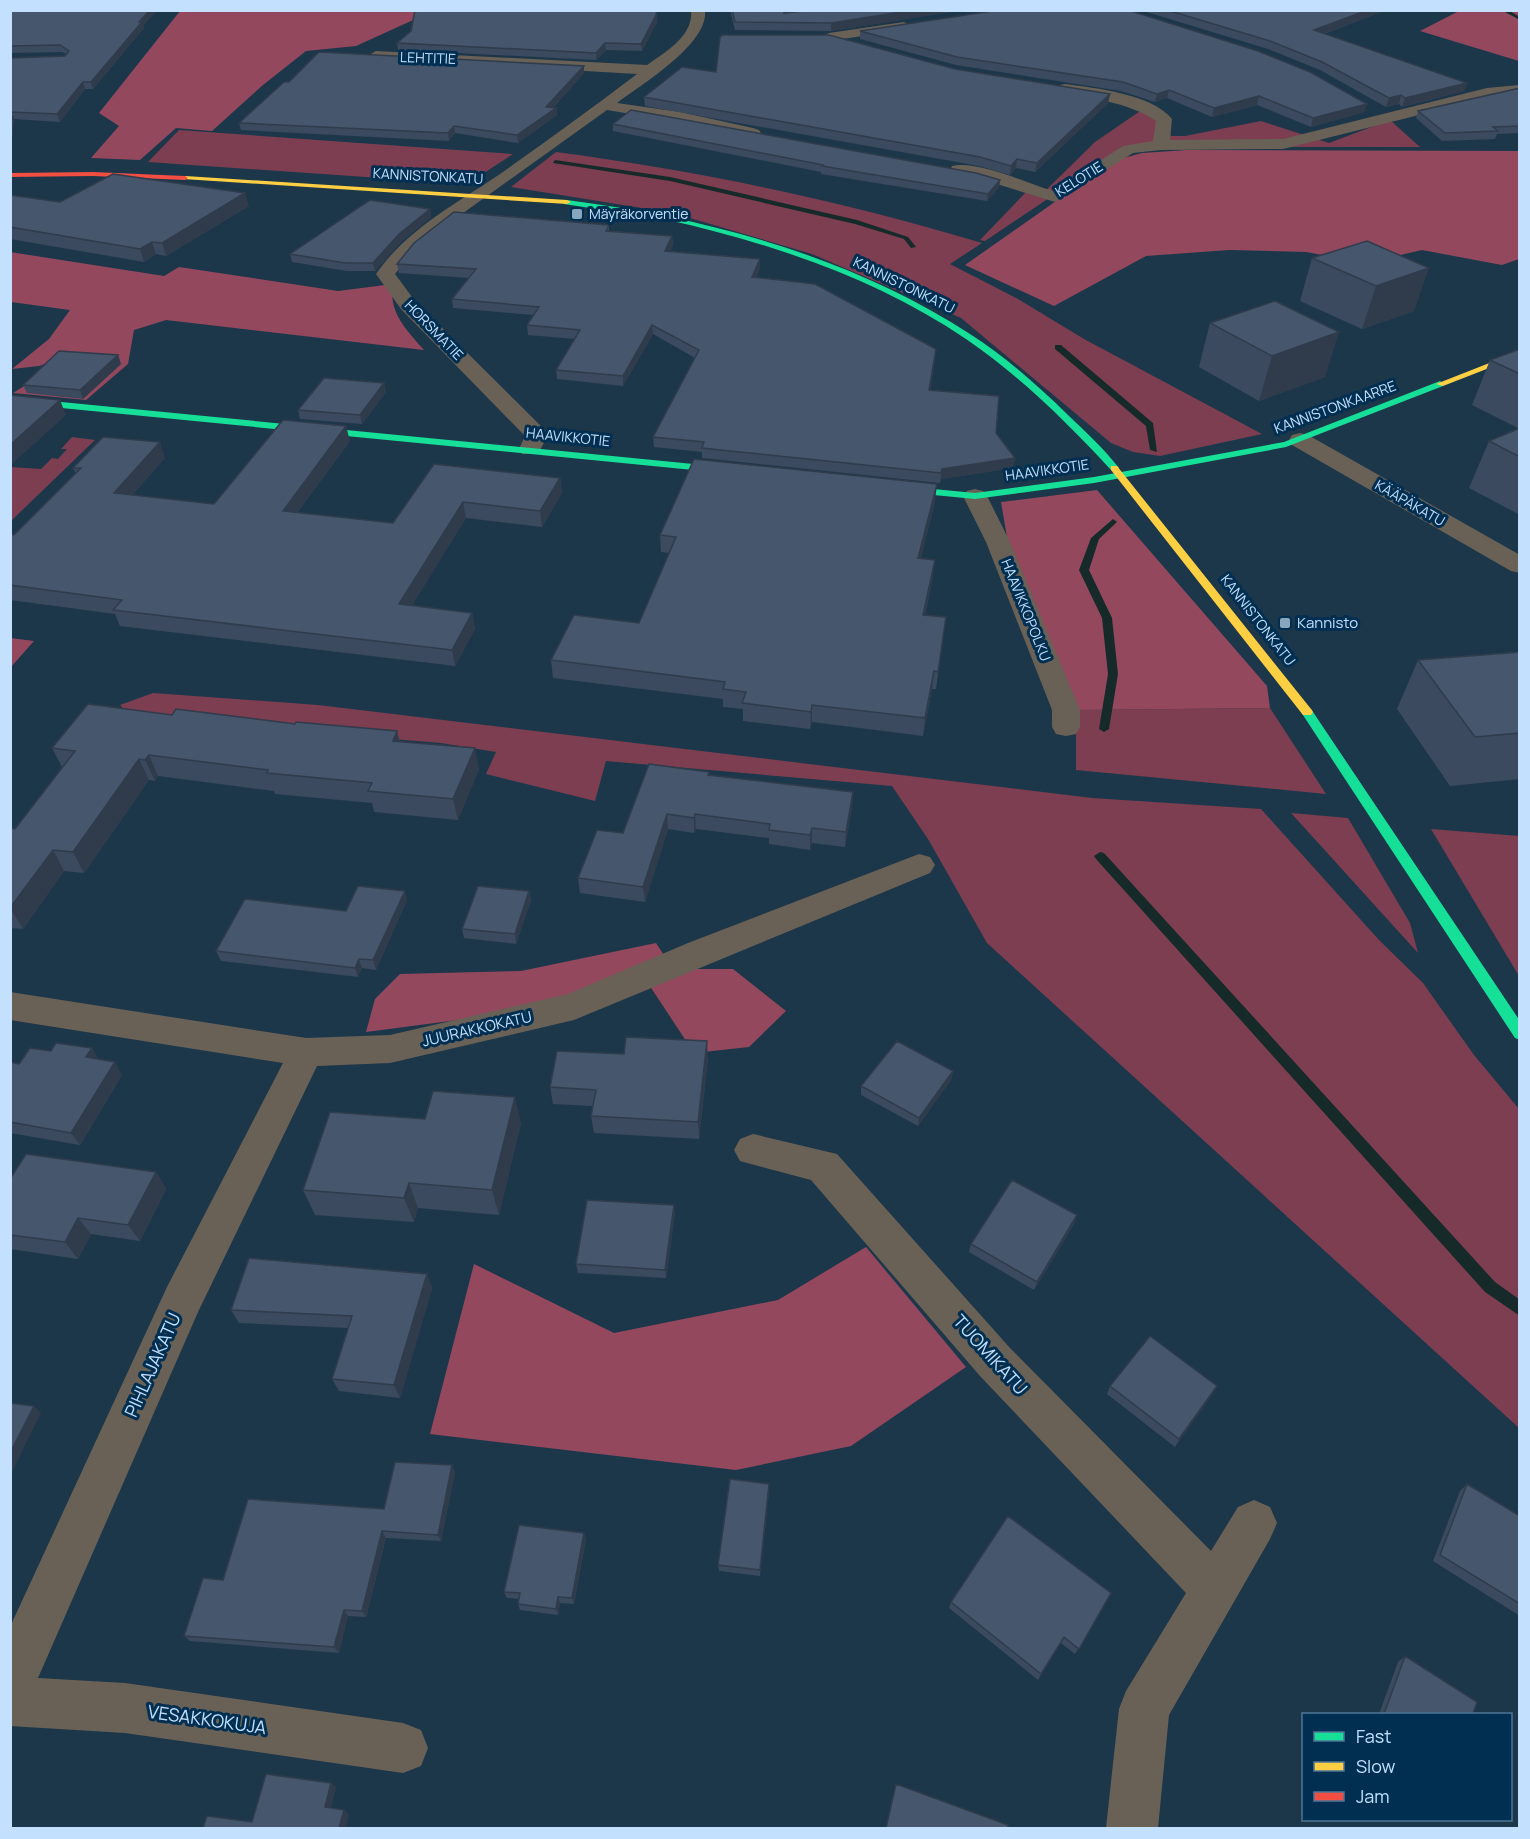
<svg xmlns="http://www.w3.org/2000/svg" width="1530" height="1839" viewBox="0 0 1530 1839" font-family="Manrope,sans-serif">
<rect width="100%" height="100%" fill="#1d374a"/>
<path fill="#7c3e50" d="M1146 107 1163 119 1171 136H1185L1261 121 1329 143 1390 120 1420 147H1188L1138 150 1110 157 985 241 980 240 1027 191 1041 195 1095 142Z
M179 130 513 154 484 173 424 181 148 162Z
M556 152C701 171 842 201 982 243L950 264 1018 299 1084 339 1262 434 1160 456 1133 452 1111 443 961 318 812 254 673 213 511 187Z
M72 437 95 440 11 521V467L41 469 52 458 58 459 67 449H61Z
M153 693 318 705 1092 798 1261 809 1379 940 1423 983 1474 1055 1519 1109V1428L987 943 928 839 892 786 606 761 595 801 486 774 496 752 441 743 132 718 120 705Z
M1270 708 1326 794 1076 770V710Z
M1291 813 1348 818 1410 923 1418 953Z
M1431 829 1519 836V976Z"/>
<path fill="#94485e" d="M1461 10 1519 11V61L1420 31Z
M180 11H433L356 46 306 51 263 85 212 131 176 128 140 160 91 158 119 126 99 113Z
M1187 150 1519 151V259L1502 265 1422 250 1366 263 1306 252 1229 250 1146 256 1054 306 965 265 1113 161 1142 153Z
M10 252 164 276 179 267 338 291 393 284C388 313 407 330 424 350L166 320 134 330 128 364 86 400 13 393 39 377 59 359 39 366 12 369 49 339 70 310 11 302Z
M1097 490 1267 686 1270 708 1076 710 1008 543 1001 502Z
M10 638 34 641 11 667H10Z
M656 943 673 969H733L786 1011 749 1047 694 1053 638 968 534 1010 366 1032 375 999 400 974 521 971Z
M866 1247 966 1367 851 1446 736 1470 430 1434 474 1264 614 1333 778 1300Z"/>
<g fill="none" stroke-linecap="round" stroke-linejoin="round">
<path fill="#172a2a" fill-rule="evenodd" d="M1508 10 1520 17V20L1501 10Z
M555 160 670 177 857 220 908 237 916 247 911 248 904 239 855 224 670 181 553 163Z
M1055 345H1061L1153 423 1157 452 1150 450 1146 426 1055 349Z
M1113 519 1117 522 1099 539 1089 570 1112 618 1118 674 1109 729 1104 732 1099 729 1108 674 1102 618 1079 570 1091 538Z
M1100 852 1104 853 1495 1282 1520 1300V1316L1485 1292 1096 859 1094 856Z"/>
<path fill="#6a6156" fill-rule="evenodd" d="M691 10H705C709 44 642 84 617 103L680 112 753 128 759 130 761 133 759 136 753 138 680 122 607 110 431 236 414 250 395 274 415 301 545 430 548 435 538 454H522L519 449 525 436 401 309 376 274C407 229 456 204 500 174 547 141 592 108 637 74L376 59 369 55 376 51 647 65C665 52 694 36 691 10Z
M904 22 911 26 909 29 829 41 822 37 829 33Z
M1065 84C1095 88 1152 94 1172 119L1170 140 1283 139 1487 88 1519 85 1520 94 1487 98 1283 149 1161 150 1133 153 1055 202 977 178 952 174 950 170 952 166C977 160 1027 183 1053 191L1123 146 1153 141 1156 121C1126 101 1094 100 1060 91L1058 88 1060 85Z
M1300 433 1308 435 1520 555V573L1511 571 1292 445 1289 440 1292 435Z
M975 489 983 491 987 496 1010 542 1080 710V727L1076 734 1066 736 1056 734 1052 727V710L986 542 963 496 967 491Z
M919 854 930 857 935 865 930 873 574 1020 390 1063 317 1066 198 1312 38 1678 125 1683 403 1723 421 1730 428 1748 421 1766 403 1773 125 1733 10 1726V1627L167 1287 283 1063 10 1020V992L306 1038 390 1035 568 994 688 943Z
M753 1134 837 1154 1010 1348 1211 1551 1238 1507 1254 1500 1270 1507 1277 1523 1270 1539 1169 1715 1158 1828H1106L1119 1709 1126 1691 1186 1593 980 1376 811 1180 740 1161 734 1150 740 1139Z"/>
<path fill="#16e098" fill-rule="evenodd" d="M567 200C707 218 850 256 970 334 1006 357 1038 386 1068 415 1086 432 1104 449 1119 468L1111 470C1067 422 1020 376 966 339 878 279 771 243 668 220 634 213 599 210 564 204L563 202Z
M1440 381 1444 384 1443 386 1286 447 1094 483 975 499 892 491 887 488 892 485 975 493 1094 477 1284 442Z
M10 397 734 468 739 471 734 474 10 403Z
M1307 708 1311 709 1520 1021V1040L1515 1038 1301 712Z"/>
<path fill="#ffcf43" fill-rule="evenodd" d="M185 176 567 200 571 202 567 204 183 179Z
M1520 351V356L1443 386 1436 384Z
M1111 466H1117L1311 709 1313 712 1311 715H1303L1111 470Z"/>
<path fill="#f24e42" fill-rule="evenodd" d="M93 172 185 176 188 178 185 180 93 176 10 177V173Z"/>
</g>
<path fill="#3b4a5e" d="M10 10H157L143 26 144 28 93 89H85L60 122 14 119 12 138H10V58L65 56 66 54 62 52 10 53Z
M415 10H657V22L642 51 606 50 596 60 398 50 397 43 411 31Z
M730 10H783L784 13 963 10 831 31 735 30Z
M1140 10H1386L1324 34 1467 83 1464 91 1402 107 1399 104 1386 107 1320 70 1268 49Z
M860 31 1364 112 1311 127 1257 105 1212 117 1167 98 1155 102 1121 91 956 65 860 39Z
M955 69 1110 94 1108 103 1035 172 1016 168 1010 175 979 166 645 106 644 97 716 72Z
M584 73 553 108H556L557 115 518 143 455 133 449 141 241 130 239 123Z
M1520 88V133L1497 134 1495 139 1442 141 1416 118 1418 111Z
M613 124 1000 180 999 187 987 201 821 174V172L613 131Z
M10 195 60 202 249 206 166 256 156 254 144 262 10 239Z
M430 209 431 217 401 242 375 271H347L292 262 290 254Z
M609 225V231L672 236 673 245 670 252 760 268 756 277 935 359 930 390 996 433 1015 458 1013 468 941 479 940 483 702 458V452L654 447 653 437 695 358 653 334 623 386 557 379 556 370 575 339 528 335 527 325 533 315 453 308 452 299 469 278 399 273 397 264Z
M1367 241 1414 311 1362 329 1300 301 1312 258Z
M1210 323 1325 377 1259 401 1199 367Z
M1520 349V515L1469 488 1489 441 1518 428 1472 405 1490 360Z
M118 355 121 364 83 399 27 393 23 385Z
M384 383 386 392 362 424 300 419 298 410Z
M350 441 297 513 393 523 434 464 560 478 562 493 542 527 466 518 412 605 472 613 475 629 455 666 120 626 115 614 10 600V534L14 535 76 474 73 468 165 458 132 495 214 504Z
M935 501 921 558 933 577 925 615 946 617 936 689H932L923 736 812 722 810 729 743 721V709L723 707V699L553 678 551 660 639 623 669 553 661 552 660 535Z
M1520 652V779L1450 786 1397 709 1418 660Z
M172 715 397 731 400 741 479 769 458 820 374 812 372 803 275 794 274 791 158 776 155 781 149 780 84 873 64 871 23 929 10 928V828L15 829 62 767 52 748Z
M709 775 853 792 852 807 845 847 812 843 810 850 769 844V838L696 829 694 833 668 829 645 902 580 893 578 878 623 833Z
M529 891 531 900 516 944 464 938 462 929Z
M407 900 376 970 362 968 358 977 221 961 216 951 346 911Z
M92 1048 98 1060 122 1075 80 1145 10 1133V1062L19 1064 51 1051Z
M708 1058 699 1139 594 1133 591 1116 593 1106 553 1104 550 1087Z
M953 1071 951 1080 918 1126 861 1095V1086Z
M425 1119 521 1123 499 1215 418 1208 414 1222 315 1215 303 1190Z
M156 1172 166 1189 140 1241 91 1234 78 1259 10 1249V1179Z
M675 1213 666 1278 578 1273 576 1264Z
M1074 1224 1034 1290 969 1252 971 1244Z
M427 1274 432 1288 400 1398 339 1391 332 1379 348 1328 239 1323 231 1310Z
M1110 1386H1217L1175 1447 1107 1394Z
M452 1465 455 1472 441 1541 386 1538 366 1617 348 1616 339 1653 190 1641 184 1636 223 1580 384 1509Z
M1467 1484 1520 1516V1616L1433 1561 1460 1491Z
M769 1491 760 1576 719 1571 718 1565Z
M584 1533 586 1539 574 1604 560 1603 558 1615 520 1610 518 1604 519 1599 507 1598 504 1592Z
M1111 1593 1075 1654 1061 1643 1038 1680 949 1608 951 1602Z
M1405 1656 1473 1714H1379L1398 1662Z"/>
<path fill="#303c4c" d="M150 10H157L143 26 144 28 93 89 91 82Z
M657 10V22L642 51 641 44Z
M914 10H963L831 31V23Z
M1368 10H1386L1312 38 1314 30Z
M605 43 606 50 596 60V53Z
M584 66V73L547 114 546 107Z
M83 82 85 89 60 122 57 114Z
M1467 83 1464 91 1402 107 1405 98Z
M1169 90 1167 98 1155 102 1157 94Z
M1110 94 1108 103 1035 172 1037 163Z
M1401 95 1399 104 1386 107 1389 98Z
M1259 96 1257 105 1212 117 1214 108Z
M1367 104 1364 112 1311 127 1313 118Z
M556 108 557 115 518 143 517 135Z
M11 112 14 119 12 138 10 134Z
M454 126 455 133 449 141 448 133Z
M1017 159 1016 168 1010 175 1011 166Z
M1000 180 999 187 987 201 988 194Z
M245 193 249 206 166 256 162 243Z
M430 209 431 217 401 242 375 271 373 263 399 234Z
M672 236 673 245 666 260 665 251Z
M152 242 156 254 144 262 140 249Z
M760 259V268L752 286V277Z
M1429 268 1414 311 1362 329 1376 286Z
M652 325 653 334 623 386V376Z
M1339 332 1325 377 1259 401 1272 356Z
M118 355 121 364 83 399 80 390Z
M384 383 386 392 362 424 360 415Z
M60 400 66 415 10 466V445Z
M346 426 350 441 287 526 283 511Z
M160 442 165 458 120 508 114 493Z
M1015 458 1013 468 941 479 940 483 942 469Z
M560 478 562 493 542 527 540 511Z
M937 484 935 501 917 575 918 558Z
M463 502 466 518 403 620 399 604Z
M935 560 933 577 921 632 923 615Z
M472 613 475 629 455 666 452 650Z
M934 671 932 689 923 736 925 718Z
M812 705V722L810 729 811 712Z
M397 731 402 752 393 741Z
M475 748 479 769 458 820 453 799Z
M149 755 158 776 155 781 145 760Z
M139 759 149 780 84 873 73 852Z
M853 792 852 807 845 847 846 832Z
M667 814 668 829 645 902 643 887Z
M695 814 696 829 694 833V818Z
M812 828V843L810 850V835Z
M53 850 64 871 23 929 10 908Z
M405 891 407 900 376 970 373 960Z
M529 891 531 900 516 944 515 934Z
M359 959 362 968 358 977 355 968Z
M707 1041 708 1058 699 1139 698 1122Z
M92 1048 99 1061 86 1057Z
M115 1062 122 1075 80 1145 71 1133Z
M953 1071 951 1080 918 1126 919 1118Z
M515 1097 521 1123 499 1215 492 1190Z
M156 1172 166 1189 140 1241 128 1225Z
M409 1183 418 1208 414 1222 404 1198Z
M674 1205 675 1213 666 1278 665 1270Z
M1077 1215 1074 1224 1034 1290 1037 1282Z
M78 1218 91 1234 78 1259 65 1242Z
M427 1274 432 1288 400 1398 394 1385Z
M1217 1386 1213 1394 1175 1447 1179 1439Z
M34 1406 41 1413 10 1476V1453Z
M452 1465 455 1472 441 1541 438 1535Z
M769 1484V1491L760 1576V1570Z
M382 1531 386 1538 366 1617 362 1611Z
M584 1533 586 1539 574 1604 572 1598Z
M558 1597 560 1603 558 1615 556 1609Z
M344 1610 348 1616 339 1653 334 1647Z
M331 1783 336 1787 330 1812 325 1807Z
M344 1810 349 1814 346 1828H339Z"/>
<path fill="#45566d" stroke="#303c4c" stroke-width="1.5" d="M10 10H150L139 22H142L91 82H83L57 114 11 112 10 117V58L65 56 69 51 60 45 10 46Z
M415 10H657L656 15 641 44 605 43 596 53 397 43 411 31Z
M732 10H783L784 13 815 10H914L831 23 735 22Z
M999 10H1128L1258 51 1310 72 1367 104 1313 118 1259 96 1214 108 1169 90 1157 94 1123 82 957 57 860 31Z
M1167 10H1368L1314 30 1467 83 1405 98 1401 95 1389 98 1322 62 1270 41Z
M723 35H829L955 69 1110 94 1037 163 1017 159 1011 166 980 157 644 97 682 67 716 72 720 37Z
M319 52 584 66 546 107 556 108 517 135 454 126 448 133 239 123 284 82H289Z
M1520 88V126L1493 127 1498 131 1445 133 1418 111Z
M631 110 976 173 1000 180 988 194 822 166 823 165 613 124Z
M113 174 245 193 162 243 152 242 140 249 10 227V195L60 202Z
M370 200 430 209 399 234 373 263H345L290 254Z
M454 212 609 225 606 231 672 236 665 251 760 259 752 277 815 284 936 349 929 390 999 396 996 433 1015 458 942 469 941 473 702 448 704 442 653 437 699 350 652 325 623 376 556 370 580 330 527 325 539 307 452 299 476 269 397 264 414 243Z
M1367 241 1429 268 1376 286 1312 258Z
M1275 301 1339 332 1272 356 1210 323Z
M1520 349V374L1490 360Z
M59 351 118 355 80 390 23 385Z
M324 378 384 383 360 415 298 410Z
M10 395 60 400 10 445Z
M283 420 346 426 283 511 393 523 434 464 560 478 540 511 463 502 399 604 472 613 452 650 113 610 122 600 10 585V534L14 535 81 468H73L103 437 160 442 114 493 214 504Z
M1520 428V457L1489 441Z
M694 459 937 484 918 558 935 560 923 615 946 617 938 672 934 671 925 718 812 705 811 712 742 703 746 692 723 689 725 682 551 660 574 615 639 623 676 537 660 535Z
M1520 652V733L1475 737 1418 660Z
M88 704 172 715 176 709 295 724 296 722 397 731 393 741 475 748 453 799 368 791 372 783 267 773 268 770 149 755 145 760 139 759 73 852 53 850 10 908V828L15 829 75 751 52 748Z
M649 764 709 772 708 775 853 792 846 832 812 828 810 835 769 830 770 824 695 814 694 818 667 814 643 887 578 878 597 830 623 833Z
M358 886 405 891 373 960 359 959 355 968 216 951 245 899 346 911Z
M478 886 529 891 515 934 462 929Z
M626 1037 707 1041 698 1122 591 1116 596 1090 550 1087 557 1051 624 1054Z
M897 1041 953 1071 919 1118 861 1086Z
M56 1043 92 1048 86 1057 115 1062 71 1133 10 1122V1062L19 1064 30 1048 51 1051Z
M433 1091 515 1097 492 1190 409 1183 404 1198 303 1190 330 1112 425 1119Z
M26 1154 156 1172 128 1225 78 1218 65 1242 10 1235V1179Z
M1012 1180 1077 1215 1037 1282 971 1244Z
M587 1200 674 1205 665 1270 576 1264Z
M249 1258 427 1274 394 1385 332 1379 352 1316 231 1310Z
M1150 1336 1217 1386 1179 1439 1110 1386Z
M10 1403 34 1406 10 1453Z
M395 1462 452 1465 438 1535 382 1531 362 1611 344 1610 334 1647 184 1636 203 1578 223 1580 248 1499 384 1509Z
M730 1479 769 1484 760 1570 718 1565Z
M1467 1484 1520 1516V1604L1440 1555Z
M1008 1516 1111 1593 1079 1649 1064 1637 1041 1674 951 1602Z
M519 1525 584 1533 572 1598 558 1597 556 1609 518 1604 520 1593 504 1592Z
M1405 1656 1477 1702 1473 1714H1384Z
M266 1774 331 1783 325 1807 344 1810 339 1828H203L207 1816 252 1822Z
M896 1784 1008 1825V1828H886Z"/>
<g fill="#89a6bf" stroke="#002f52" stroke-width="2">
<rect x="571" y="208" width="12" height="12" rx="3"/>
<rect x="1279" y="617" width="12" height="12" rx="3"/>
</g>
<g text-anchor="middle" stroke-width="6" stroke-linejoin="round" paint-order="stroke">
<g font-size="14" fill="#c3e1fe" stroke="#002f52">
<text transform="translate(428 58) rotate(2)" y="5">LEHTITIE</text>
<text transform="translate(428 176) rotate(3)" y="5">KANNISTONKATU</text>
<text transform="translate(1079 179) rotate(-32)" y="5">KELOTIE</text>
<text transform="translate(904 285) rotate(26)" y="5">KANNISTONKATU</text>
<text transform="translate(434 330) rotate(46)" y="5">HORSMATIE</text>
<text transform="translate(1335 407) rotate(-20)" y="5">KANNISTONKAARRE</text>
<text transform="translate(568 437) rotate(6)" y="5">HAAVIKKOTIE</text>
<text transform="translate(1047 470) rotate(-8)" y="5">HAAVIKKOTIE</text>
<text transform="translate(1410 503) rotate(30)" y="5">KÄÄPÄKATU</text>
<text transform="translate(1026 610) rotate(68)" y="5">HAAVIKKOPOLKU</text>
<text transform="translate(1258 620) rotate(52)" y="5">KANNISTONKATU</text>
</g>
<g font-size="14" fill="#c3e1fe" stroke="#002f52" text-anchor="start">
<text x="589" y="219">Mäyräkorventie</text>
</g>
<g font-size="15" fill="#c3e1fe" stroke="#002f52" text-anchor="start">
<text x="1297" y="628">Kannisto</text>
</g>
<g font-size="15" fill="#c3e1fe" stroke="#002f52">
<text transform="translate(477 1029) rotate(-13)" y="5">JUURAKKOKATU</text>
</g>
<g font-size="18" fill="#c3e1fe" stroke="#002f52">
<text transform="translate(990 1355) rotate(48)" y="6">TUOMIKATU</text>
<text transform="translate(153 1365) rotate(-66)" y="6">PIHLAJAKATU</text>
<text transform="translate(207 1720) rotate(8)" y="6">VESAKKOKUJA</text>
</g>
</g>
<rect width="1530" height="1839" fill="none" stroke="#c3e1fe" stroke-width="24"/>
<rect x="1302" y="1713" width="210" height="108" fill="#002f52" stroke="#4e7697" stroke-width="1.5"/>
<rect x="1314" y="1732" width="30" height="9" fill="#16e098" stroke="#4e7697" stroke-width="1.5"/>
<text x="1356" y="1743" font-size="18" fill="#c3e1fe">Fast</text>
<rect x="1314" y="1762" width="30" height="9" fill="#ffcf43" stroke="#4e7697" stroke-width="1.5"/>
<text x="1356" y="1773" font-size="18" fill="#c3e1fe">Slow</text>
<rect x="1314" y="1792" width="30" height="9" fill="#f24e42" stroke="#4e7697" stroke-width="1.5"/>
<text x="1356" y="1803" font-size="18" fill="#c3e1fe">Jam</text>
</svg>
